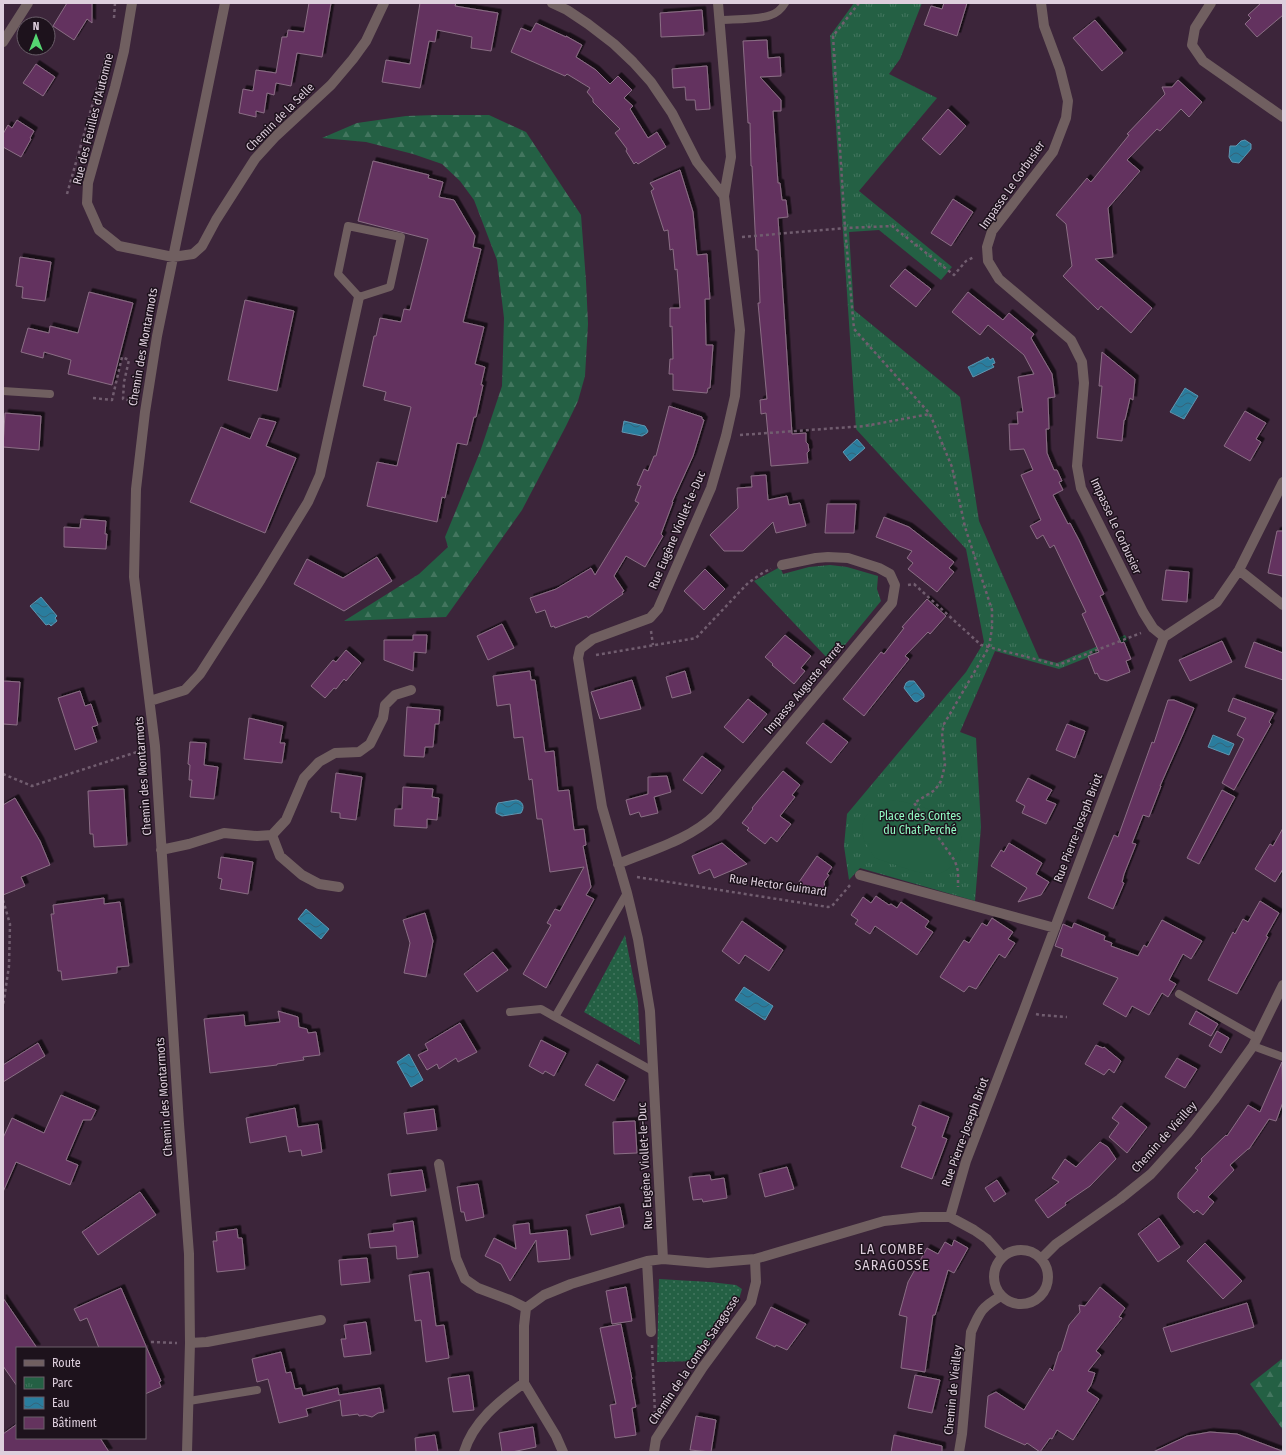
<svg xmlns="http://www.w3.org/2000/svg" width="1286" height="1455" viewBox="0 0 1286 1455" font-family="'Fira Sans Condensed',sans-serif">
<defs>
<pattern id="grass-dots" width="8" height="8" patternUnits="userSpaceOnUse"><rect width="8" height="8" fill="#246044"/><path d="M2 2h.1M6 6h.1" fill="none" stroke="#43765f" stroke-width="1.8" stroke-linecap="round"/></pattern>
<pattern id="forest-firs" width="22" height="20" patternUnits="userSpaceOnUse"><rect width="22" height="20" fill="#246044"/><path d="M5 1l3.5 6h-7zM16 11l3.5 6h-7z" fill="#43765f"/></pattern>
<pattern id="park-tufts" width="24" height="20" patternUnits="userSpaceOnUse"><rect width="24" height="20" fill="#246044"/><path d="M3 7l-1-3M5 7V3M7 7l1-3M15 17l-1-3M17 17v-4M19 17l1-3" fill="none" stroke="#43765f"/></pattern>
<pattern id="water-waves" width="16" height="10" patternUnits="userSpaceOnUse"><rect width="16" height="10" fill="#2a7d9e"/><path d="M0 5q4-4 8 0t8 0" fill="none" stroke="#346479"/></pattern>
<filter id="shadow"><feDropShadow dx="3.5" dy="-3.5" stdDeviation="0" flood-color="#0009"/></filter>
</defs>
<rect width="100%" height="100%" fill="#3c253a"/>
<path fill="url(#grass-dots)" d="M625 935 638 1002 640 1045 584 1012Z
M659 1279 710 1282 736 1285 742 1289 739 1299 697 1361 657 1362Z"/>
<path fill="url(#forest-firs)" d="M435 115H489L526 132 581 215 586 281 588 324 585 376 578 401 566 426 522 510 446 617 344 621 419 574 448 547 445 537 480 452 502 386 504 318 497 260 474 200 460 181 442 164 413 154 366 142 322 138 357 123 406 116Z
M1283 1358V1430L1250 1384Z"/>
<path fill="url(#park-tufts)" d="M854 3H922L900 59 889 74 937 98 859 191 952 267 941 280 879 230 849 232 854 310 960 397 979 521 1039 658 1057 663 1125 635 1128 641 1059 669 995 651 960 732 976 738 981 827 975 901 860 868 849 880 844 846 847 814 966 672 984 642 966 549 856 429 830 36Z
M830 565 847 567 878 576 877 589 881 601 831 662 754 581 780 567 783 574 809 567Z"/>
<path fill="#246044" d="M894 800C911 803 924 807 940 814 944 815 949 816 952 818 970 834 961 870 937 874 922 876 891 863 875 858 871 851 865 844 863 836 858 815 876 804 894 800Z"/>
<path fill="url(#water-waves)" stroke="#6096b1" d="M1245 140 1251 144V149L1239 163 1232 162 1229 157 1230 146H1236L1241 141Z
M988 357 990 360 993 358 995 363 992 364 994 367 973 377 968 367Z
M1185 388 1198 396 1184 419 1170 412Z
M624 421 645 426 648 431 647 433 642 436 622 432Z
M857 439 865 448 850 461 843 452Z
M41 597 57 616 55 618 57 621 51 626 49 624 46 625 30 606Z
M909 681H914L924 694V697L917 702 914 701 904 688 906 683Z
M1213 735 1234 744 1229 755 1208 747Z
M516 800C523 801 525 807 521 813L502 816 496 813V808L498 803Z
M306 909 329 929 321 939 298 919Z
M744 987 773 1006 765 1020 735 1000Z
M409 1054 423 1080 411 1087 397 1062Z"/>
<path fill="#64335e" stroke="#8a6e85" filter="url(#shadow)" d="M67 3H92V23L87 19 74 40 53 26Z
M309 3H331L322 57 297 53 291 86 276 83 274 95 267 93 264 113 256 111V117L239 113 243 89 253 91 256 70 276 73 282 37H287L288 30 304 32Z
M420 3H456L455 6 498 13 491 51 471 48 472 37 437 30 435 42 429 41 420 88 382 82 386 60 410 64Z
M944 3H967L957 36 924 25 931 6 942 9Z
M1261 3H1283V15L1257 37 1245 24 1251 18 1248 15Z
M702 10 704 35 661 37 660 13Z
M1095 20 1123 53 1102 71 1073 38Z
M536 23 566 37V36L582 45 576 57 596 70 610 84 618 76 632 90 624 98 633 106 630 109 648 138 657 132 666 147 638 164 636 162 634 164 626 151 627 149 615 133 620 129 593 102V99L587 92 590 88 567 74 565 76 511 52 521 28 531 32Z
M767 40 768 58 780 57 781 76 760 77 781 100V111H773L778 183H780L782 200H786L788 217 778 218 792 434 806 433V442L808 444 809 451 807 453 808 463 771 466 766 413 761 414 760 400 767 399 758 303H760L758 250H756L752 166H751L750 123H748L743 41Z
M36 64 55 77 43 96 23 83Z
M707 66 710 109 696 110 695 100H686L685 87 673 88 672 69Z
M1178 80 1202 102 1189 117 1181 109 1160 131 1157 129 1127 160 1140 171 1108 208 1113 257 1095 259 1152 308 1131 333 1101 306 1098 310 1063 276 1072 266 1066 224 1056 215 1087 178 1091 182 1129 135 1127 134 1165 94 1162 87H1172Z
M948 109 966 126 940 155 922 139Z
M17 120 34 131 30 138 31 139 21 157 3 147V134L8 125 12 128Z
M373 161 429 175 428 178 443 182 439 197 454 200 475 236 473 247 481 249 463 322 484 327 475 364 485 367 481 385H483L476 417H474L467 445 457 443 445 498 442 497 437 522 367 506 377 462 397 466 411 407 384 400 386 392 363 386 374 336H376L380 318 401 322 404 309 410 310 428 239 358 221Z
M680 170 693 212 697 255 707 254 710 299H705L706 345H713L710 388H708L707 393 673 390V374H669L670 359H673L672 326 670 327V308H680L677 269 675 270 673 249 670 250 668 230 664 231 651 191 654 189 650 183Z
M953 199 973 212 951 246 931 233Z
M20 257 51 262 45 301 22 298 23 287 16 286Z
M905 269 931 289 916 307 890 286Z
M89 292 133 303 112 385 68 374 71 360 44 352 43 358 21 352 28 328 49 333 50 326 78 333Z
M968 292 1003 320 1009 313 1034 334 1031 338 1052 374 1055 397 1048 398 1049 429H1046L1047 453 1054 470H1057L1062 481 1059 482 1063 490 1053 495 1068 524 1070 523 1079 540 1104 594 1100 596 1121 643 1124 642 1131 659 1126 661 1130 672 1107 681 1100 679 1097 673 1095 674 1088 656 1099 652 1082 614 1086 612 1054 545 1050 548 1043 535 1037 539 1030 526 1041 520 1021 475 1033 470 1024 449 1010 450 1009 424H1018L1017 412H1023L1018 377 1034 374 1024 355 988 325 980 335 952 312Z
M245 300 294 311 277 391 228 380Z
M1102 352 1135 379 1133 400 1130 398 1125 420H1124L1122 441 1097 438 1102 386H1099Z
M669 406 702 417V419L704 420 693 456 672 502H673L661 534 663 536 645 567 626 556 614 576 624 591 622 592 623 594 588 618 587 616 555 628 554 626 551 627 545 610 536 613 530 598 556 589 591 568 595 575 639 503 635 501 641 486 637 485 644 469 648 471 654 456H656Z
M1245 411 1266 423 1256 439 1261 442 1250 461 1224 446Z
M5 413 41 416 39 450 3 447Z
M259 418 276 422 266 446 296 458 265 533 190 502 221 427 250 439Z
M766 475 768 500 787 496 789 505 800 503 806 526 776 533 773 522 743 551H724L710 535 738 508 737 488 752 487 751 476Z
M827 504H856L854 533H825Z
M884 517 909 527 954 562 949 568 954 572 937 592 908 569 913 563 907 558 912 551 876 537Z
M81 519 106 521 105 534H107L106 549 64 547V527L80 528Z
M1277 531H1283V576L1268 573Z
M377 557 392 581 344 611 294 584 307 559 343 578Z
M705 569 725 589 704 610 684 591Z
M1166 570 1189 572 1187 602 1162 600Z
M927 599 946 616 930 634 928 632 905 656 909 659 864 716 843 699 881 652 884 654 904 628 902 627Z
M502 624 514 648 488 660 477 636Z
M413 635H427L426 653 414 652 413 671 384 660V640H413Z
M785 635 811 656 801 668 805 671 794 684 772 665 773 664 765 657Z
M1222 641 1232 662 1190 681 1179 660Z
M1254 642 1283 653V680L1245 667Z
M346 650 361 663 346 681 344 679 336 689 334 688 325 698 311 686 333 660 336 662Z
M530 671 531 680H535L545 752 554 751 558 791 569 790 574 830 584 829 586 845 583 846 591 887 586 895 594 899 546 988 523 974 551 925 547 923 555 909 560 911 584 867 550 872 542 819H537L532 779 529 780 523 737 514 738 510 704 497 706 493 676Z
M685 671 691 693 672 698 666 677Z
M632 680 641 709 600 719 591 692Z
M3 681 20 682 17 725 3 724Z
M80 691 85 706 91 704 98 725 92 727 97 742 75 750 58 698Z
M1233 698 1274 713 1269 722 1271 724 1234 790 1222 783 1244 739 1237 735 1246 718 1228 711Z
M748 699 767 714 743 743 724 727Z
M1168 700H1174L1194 708 1183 734 1160 786H1161L1149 817 1143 815 1132 843 1136 844 1124 874 1122 882 1124 883 1113 909 1088 898 1114 835 1118 837 1152 742 1154 743Z
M407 707 440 710 439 724H435L433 747H425L424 757 404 756Z
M249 718 283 726 280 743H285L282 763 244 759Z
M823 723 848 742 831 763 806 743Z
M1067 724 1085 731 1075 758 1056 750Z
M190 742 206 743 204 765 218 767 214 799 190 797 192 780H189L190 765 188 764Z
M702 756 721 770 702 794 683 780Z
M783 771 800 785 792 795 795 797 780 816 791 824 777 842 771 837 765 844 747 830 749 828 742 823 753 809 752 808Z
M336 773 362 777 356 820 340 818V813L331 812Z
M667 776 671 792 654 797 658 813 641 817 639 812 630 815 626 800 648 794V777Z
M1028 778 1052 790 1046 800 1056 804 1046 824 1022 813 1025 806 1016 801Z
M403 787 433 789 432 797 439 798 437 820 427 819V828L394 826 395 809H402Z
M124 789 127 845 94 847 93 834H90L88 791Z
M1222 790 1235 797 1199 864 1187 858Z
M15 798 40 841 50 865 21 877 25 886 3 895V805Z
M1283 828V869L1275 882 1255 869 1270 844 1273 846Z
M722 843 747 864 714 878 710 869 699 874 692 856Z
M1009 843 1042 863 1036 874 1049 882 1041 895 1018 902 1027 888 991 866 1001 850 1004 852Z
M817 856 832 867 827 874 829 875 824 882 825 889 818 891 815 894 799 882Z
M221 857 253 862 248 894 220 889 222 879 218 878Z
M876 896 889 905 891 904 897 908 901 902 929 921 925 927 933 932 917 955 875 926 870 934 855 924 858 920 851 915 863 897 871 903Z
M104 898V904L120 902 129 966 117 967V973L62 980 61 971H58L51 914H54L53 905Z
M1260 901 1279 913 1266 936 1268 937 1237 994 1208 980 1233 932 1235 934 1243 919 1248 922Z
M425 913 433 941 426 977 404 973 410 943 403 920Z
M992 918 1013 932 1008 939 1015 943 1005 958 999 954 976 989 969 986 964 992 940 977 964 940 969 943 982 923 987 926Z
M1162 920 1202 941 1191 959 1183 954 1169 980 1176 984 1168 997 1162 993 1149 1015 1132 1006 1126 1017 1103 1004 1118 978 1061 956 1063 949 1055 946 1063 924 1072 928 1074 923 1105 936 1104 940 1112 943 1111 946 1138 956 1144 945 1147 947Z
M742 921 783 950 769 971 745 955 739 964 722 951Z
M493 952 508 970 477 992 464 974Z
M278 1011 298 1017 299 1027 307 1029 308 1033 316 1032 320 1055 303 1057 304 1060 277 1064V1065L210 1073 204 1019 244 1015 245 1026 280 1022Z
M1196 1011 1218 1024 1211 1036 1189 1024Z
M460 1023 477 1052 458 1062 456 1058 439 1069 437 1064 427 1070 418 1055 428 1050 425 1044Z
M1217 1031 1229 1038 1221 1053 1209 1046Z
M541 1040 566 1053 554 1076 545 1071 543 1074 529 1066Z
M38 1043 45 1056 3 1082V1065Z
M1096 1045 1103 1048 1104 1047 1121 1061 1114 1073 1109 1069 1104 1075 1085 1064Z
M1177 1058 1197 1069 1185 1088 1165 1077Z
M1282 1062 1283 1102 1276 1121 1269 1119 1249 1149H1248L1230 1165 1234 1170 1208 1197 1214 1202 1203 1215 1197 1210 1194 1213 1178 1198V1193L1198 1170 1195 1168 1202 1161 1201 1159 1226 1135 1227 1136 1248 1105 1260 1112Z
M597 1064 625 1080 614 1101 585 1085Z
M61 1095 96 1110 91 1120H83L66 1160 78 1165 70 1185 16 1162 3 1192V1138L12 1118 44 1133Z
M919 1105 949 1117 942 1137 947 1139 932 1179 901 1167 916 1127 912 1125Z
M1121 1106 1147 1127 1127 1153 1109 1137 1119 1123 1112 1118Z
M295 1108 298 1127 318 1124 322 1152 302 1156 301 1150 289 1152 286 1136 250 1143 246 1118Z
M434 1109 437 1130 407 1134 404 1113Z
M635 1121 637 1153 614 1154 613 1122Z
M1100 1142 1108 1147 1116 1159 1090 1186 1065 1203 1066 1205 1048 1218 1035 1200 1059 1182 1052 1178 1065 1159 1076 1167Z
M787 1167 794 1189 765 1197 759 1174Z
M422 1170 426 1191 391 1196 388 1174Z
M710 1175 711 1180 724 1178 727 1198 703 1202 702 1199 693 1200 689 1177Z
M997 1180 1006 1194 994 1202 985 1188Z
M478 1184 484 1217 466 1221 464 1212H461L457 1187Z
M140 1192 156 1215 98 1255 82 1232Z
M620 1207 624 1227 591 1235 586 1215Z
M1159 1218 1180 1247 1158 1262 1138 1234Z
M413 1221 418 1257 397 1259 396 1246 370 1248 368 1234 394 1231 393 1224Z
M529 1223 530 1234 567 1230 570 1259 538 1262 536 1240 510 1281 501 1264 485 1256 494 1238 516 1249 513 1225Z
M237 1229 238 1238H242L245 1269 217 1272 213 1241H217L216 1232Z
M954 1240 968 1248 954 1273 948 1270 935 1315H933L925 1372 901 1368 907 1317 899 1315 908 1282 927 1248 938 1254 945 1242 952 1246Z
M1205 1243 1242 1281 1223 1299 1187 1261Z
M367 1258 370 1282 341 1285 339 1260Z
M429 1272 436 1326 444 1325 449 1358 426 1362 421 1320 415 1321 409 1275Z
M626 1287 632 1321 612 1324 606 1291Z
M1100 1287 1125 1308 1119 1317 1122 1318 1096 1351 1101 1355 1088 1371 1095 1373 1091 1385 1087 1391 1099 1399 1073 1440 1057 1430 1052 1439 1050 1438 1040 1452 1027 1443 1025 1445 985 1427 988 1396 996 1392 1024 1410 1050 1368 1053 1371 1059 1352 1061 1351 1069 1325 1080 1312 1079 1305 1085 1306Z
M121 1288 161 1381 159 1382 161 1387 145 1394V1348H99L87 1318 80 1321 74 1309Z
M3 1298 37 1348H17V1386L3 1366Z
M1247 1303 1254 1327 1171 1352 1163 1328Z
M771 1307 806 1324 787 1350 776 1345 775 1347 756 1338Z
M366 1322 371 1354 344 1357 341 1339H346L344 1325Z
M621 1324 632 1379 631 1380 636 1407 632 1408 636 1435 615 1438 610 1405 616 1404 600 1328Z
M281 1352 286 1373 291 1372 295 1389 301 1388 303 1396 338 1388 339 1395 380 1388 384 1412 378 1413 372 1417 365 1415 359 1416 358 1414 342 1416 340 1400 306 1409 308 1416 279 1423 268 1379 257 1382 252 1359Z
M469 1375 474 1410 453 1412 448 1378Z
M915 1375 940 1380 932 1413 908 1408Z
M696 1416 716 1420 711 1452 690 1450Z
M17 1424V1438H100L109 1452H3V1434Z
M533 1427 536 1447 512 1452H502L499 1433Z
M1210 1432 1237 1434 1282 1451V1452H1153L1187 1436Z
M435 1435 438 1452H416L415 1438Z
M894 1435 942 1446V1452H891Z"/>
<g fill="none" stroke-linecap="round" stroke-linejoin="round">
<path stroke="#715d6f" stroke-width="2.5" stroke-dasharray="3 3" stroke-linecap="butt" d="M859 3 833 36 845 228 854 329 930 414 952 467 965 527 992 610V628L989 647 944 724 942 733 945 765 941 781 935 790 914 803 955 861 958 871V887
M114 18 115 3
M67 194 108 50
M742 237 845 228 892 226 954 275 966 261 974 257
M93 398 112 400 122 357 129 360 124 382 123 399 133 401
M740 435 865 426 930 414
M908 585 914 584 981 645 1058 665 1141 633
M651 631 653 645
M596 655 696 638 748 583 764 572 771 569
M3 774 32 786 143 750
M637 877 828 907 832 906 851 884
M3 900 10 924 9 966 3 1006
M1036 1014 1040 1015 1067 1017
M151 1342 177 1343
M652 1345 655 1414"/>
<path stroke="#705f60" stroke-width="8" d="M720 20C733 19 759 20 771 15 777 13 782 8 785 3
M348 226 401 237 390 287 359 297 338 274Z
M3 391 50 394
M627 893 555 1017 653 1071
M1179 994 1257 1038
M510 1012 541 1009 555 1017
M1253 1046 1283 1057
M189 1401 257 1390"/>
<path stroke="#705f60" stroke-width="10" d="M132 3 124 51 115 87 88 183 87 203 99 230 119 246 173 257 193 254 202 246 216 220 255 159 276 136 331 85 353 59 366 41 384 3
M552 3 567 10 588 24 614 44 633 62 651 82 672 113 697 162 724 196 740 330 735 396 726 436 711 488 658 609 650 618 593 639 580 649 578 658 602 807 627 893 638 939 650 1011 663 1259
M718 3 731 157 724 196
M1041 3 1044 26 1060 69 1068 101 1066 118 1053 152 992 231 987 247 988 261 999 279 1071 340 1082 362 1084 383 1077 466 1081 488 1143 612 1153 628 1164 637
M1211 3 1195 28 1192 45 1203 61 1283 117
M3 42 28 3
M1239 570 1283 605
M150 701 185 690 200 674 261 579 308 502 320 475 359 297
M272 835 286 820 304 778 319 762 335 753 359 752 370 744 383 718 385 705 395 695 411 690
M161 850 189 844 224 833 257 836 272 835 280 856 302 875 319 884 339 887
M618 864C651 850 689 840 715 815L892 603 895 585 890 574 879 568 848 558 828 557 816 558 782 565
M860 875 1055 928
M439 1164 456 1258 465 1279 478 1288 510 1300 526 1308 544 1295 571 1284 647 1261 663 1259 708 1263 755 1259 884 1221 921 1217H950L974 1230 987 1239 1003 1257
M950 1217 966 1161 1024 1010 1164 637 1217 602 1239 570 1283 482
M994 1277a27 27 0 1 1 54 0a27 27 0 1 1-54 0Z
M1041 1259 1056 1244 1120 1199 1151 1174 1188 1133 1214 1100 1253 1046 1283 985
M647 1261 651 1332
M526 1308 524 1326V1383L556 1436 563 1452
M190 1343 207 1342 321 1320
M187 1452 190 1343 189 1254 179 1124 155 746 134 577 136 489 145 412 157 336 225 3
M464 1452C473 1422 499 1401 524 1383
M654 1452 656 1439 703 1367 751 1302 756 1282 755 1259
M959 1452 962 1434 971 1332C980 1311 982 1307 1001 1296"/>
</g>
<g text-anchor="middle" stroke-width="3" stroke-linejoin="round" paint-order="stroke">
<g font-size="12" fill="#decfdd" stroke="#1d121c">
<text transform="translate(280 117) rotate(-45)" y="4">Chemin de la Selle</text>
<text transform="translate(93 119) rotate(-76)" y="4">Rue des Feuilles d'Automne</text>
<text transform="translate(1012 185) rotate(-55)" y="4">Impasse Le Corbusier</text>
<text transform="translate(143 347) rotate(-80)" y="4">Chemin des Montarmots</text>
<text transform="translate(1116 526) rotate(65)" y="4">Impasse Le Corbusier</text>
<text transform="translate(677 530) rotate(-67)" y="4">Rue Eugène Viollet-le-Duc</text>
<text transform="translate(804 688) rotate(-50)" y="4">Impasse Auguste Perret</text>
<text transform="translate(143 776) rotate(-94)" y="4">Chemin des Montarmots</text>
<text transform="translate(1078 828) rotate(-69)" y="4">Rue Pierre-Joseph Briot</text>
<text transform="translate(778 885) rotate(8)" y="4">Rue Hector Guimard</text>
<text transform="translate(164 1097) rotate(-94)" y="4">Chemin des Montarmots</text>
<text transform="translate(965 1132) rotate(-70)" y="4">Rue Pierre-Joseph Briot</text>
<text transform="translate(1164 1137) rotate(-48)" y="4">Chemin de Vieilley</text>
<text transform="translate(645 1166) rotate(-93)" y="4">Rue Eugène Viollet-le-Duc</text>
<text transform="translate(694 1360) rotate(-56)" y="4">Chemin de la Combe Saragosse</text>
<text transform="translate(953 1390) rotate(-84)" y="4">Chemin de Vieilley</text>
</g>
<g font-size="12" fill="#92f9c3" stroke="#1d121c">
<text x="920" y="820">Place des Contes<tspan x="920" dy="14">du Chat Perché</tspan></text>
</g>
<g font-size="14" letter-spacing="1" fill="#decfdd" stroke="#1d121c">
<text x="892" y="1254">LA COMBE<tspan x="892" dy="16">SARAGOSSE</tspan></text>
</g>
</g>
<rect width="1286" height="1455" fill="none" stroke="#decfdd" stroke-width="8"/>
<rect x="16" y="1347" width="130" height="92" fill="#1d121c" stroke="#6a5e69"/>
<rect x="24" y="1360" width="20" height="6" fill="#705f60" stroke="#6a5e69"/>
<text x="52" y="1367" font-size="12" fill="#decfdd">Route</text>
<rect x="24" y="1377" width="20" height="12" fill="url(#park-tufts)" stroke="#6a5e69"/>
<text x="52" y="1387" font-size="12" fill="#decfdd">Parc</text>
<rect x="24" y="1397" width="20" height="12" fill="url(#water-waves)" stroke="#6a5e69"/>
<text x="52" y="1407" font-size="12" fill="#decfdd">Eau</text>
<rect x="24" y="1417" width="20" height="12" fill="#64335e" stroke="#6a5e69"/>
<text x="52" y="1427" font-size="12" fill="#decfdd">Bâtiment</text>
<g transform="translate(36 36)"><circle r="19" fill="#1d121c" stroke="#6a5e69"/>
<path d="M0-3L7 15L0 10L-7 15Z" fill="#55d672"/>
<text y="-6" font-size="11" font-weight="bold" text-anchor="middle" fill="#decfdd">N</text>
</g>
</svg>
